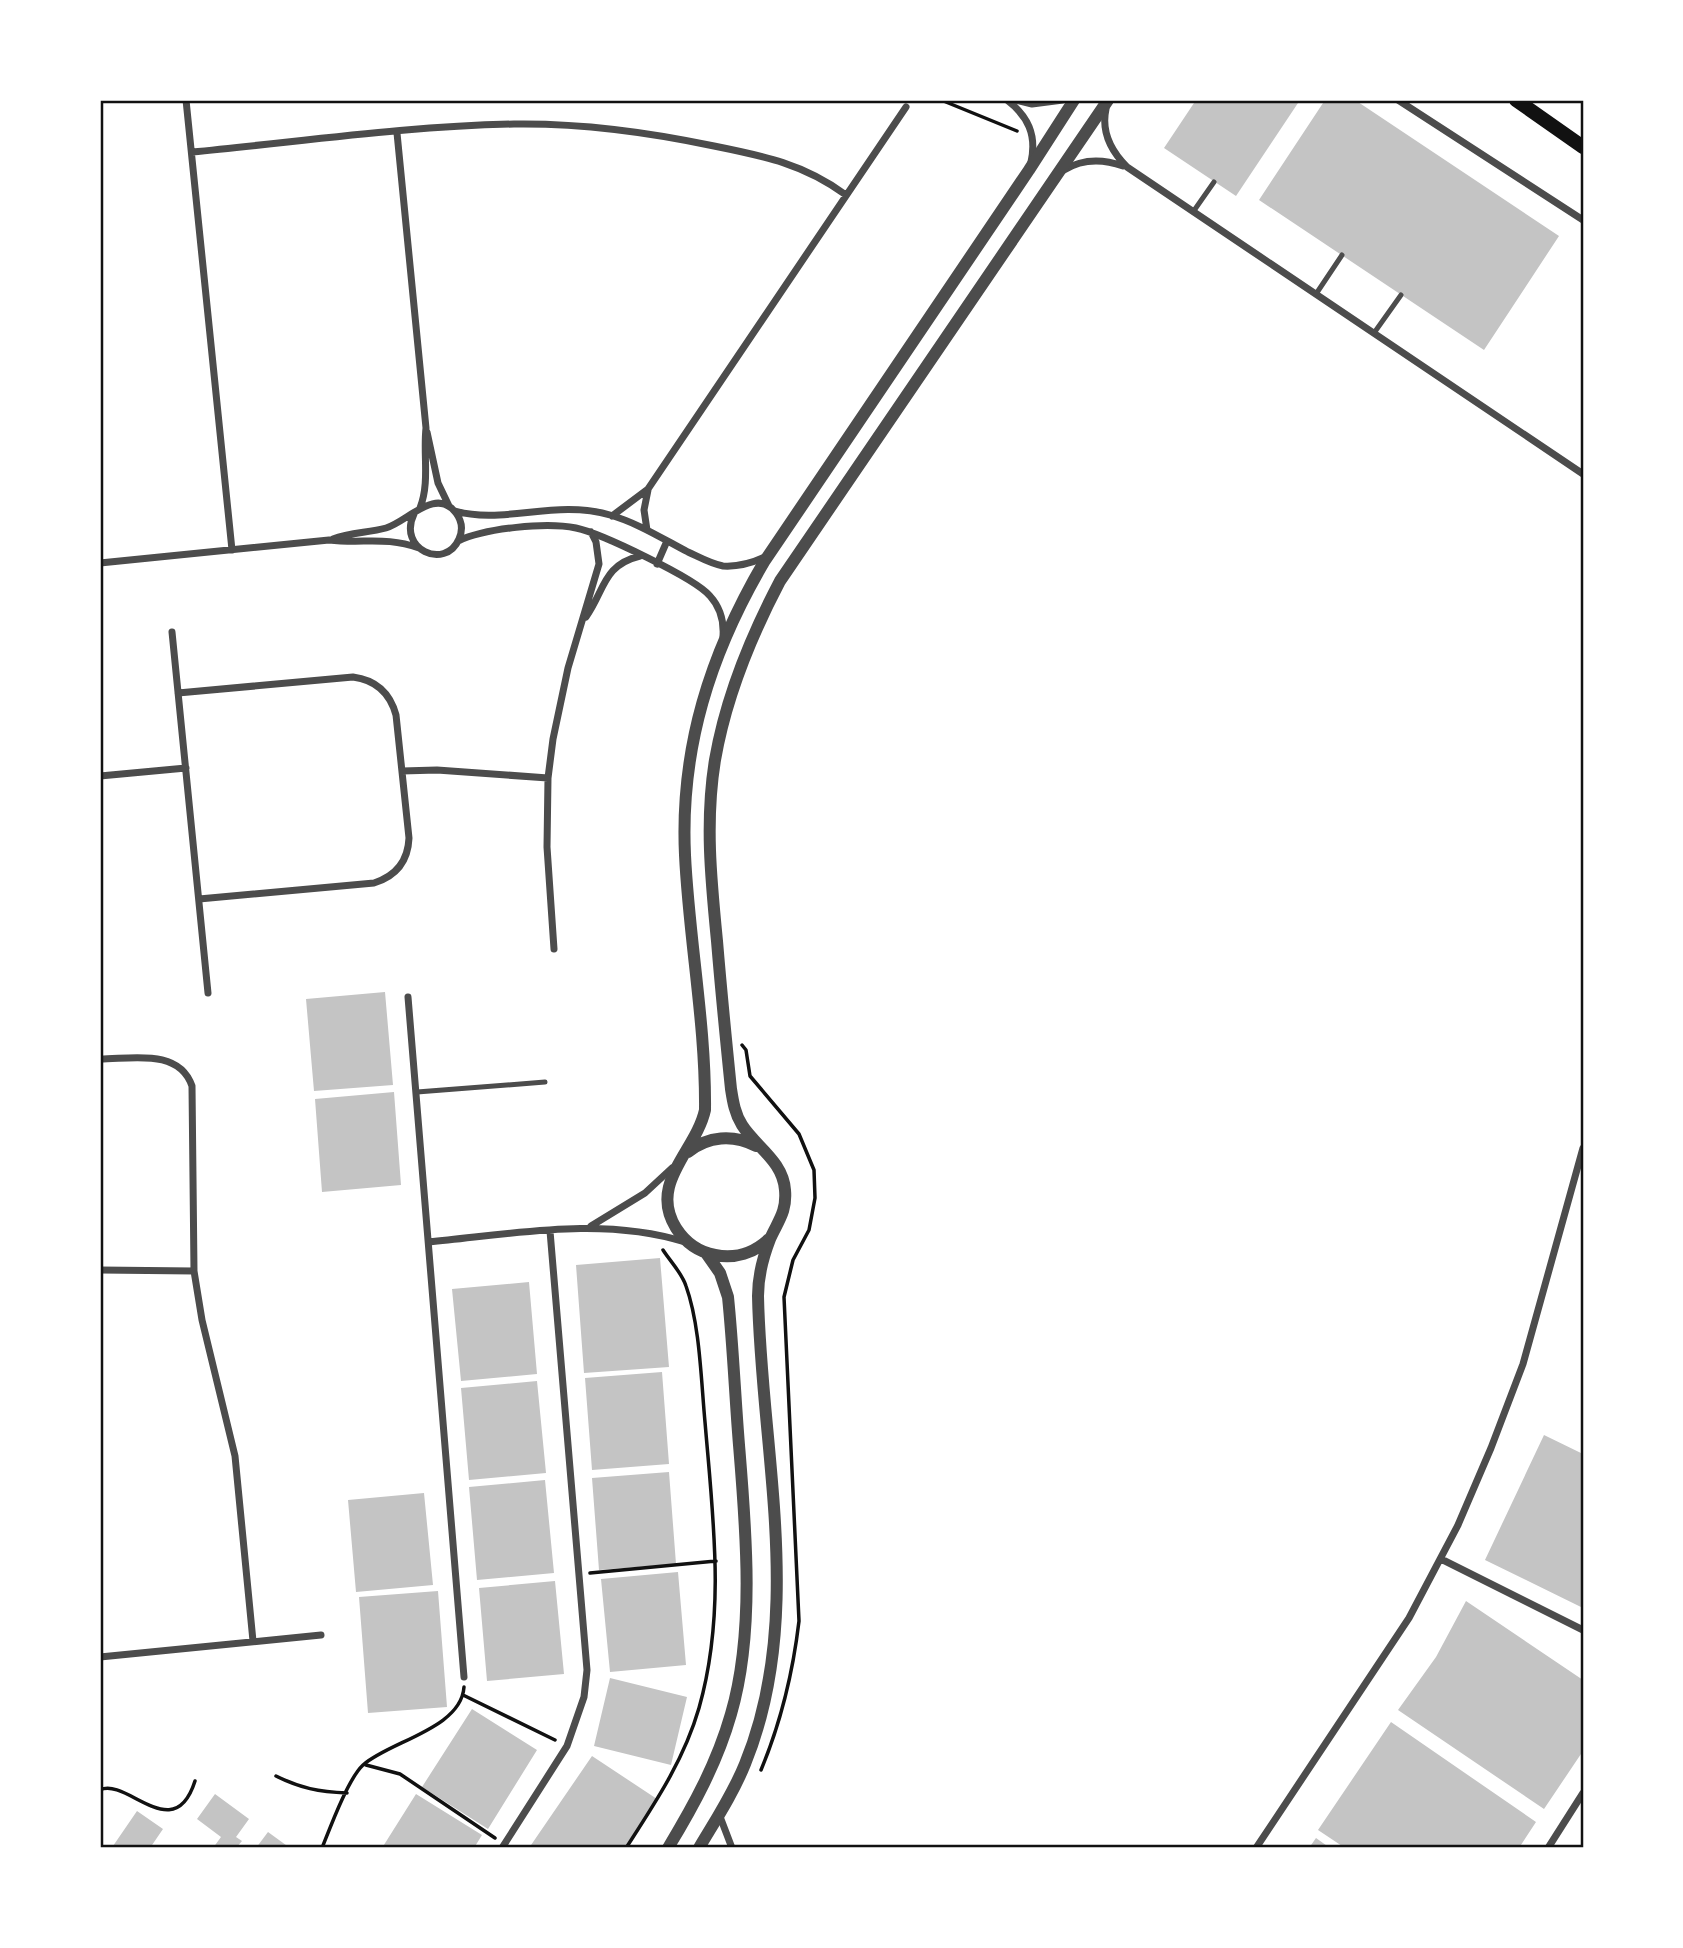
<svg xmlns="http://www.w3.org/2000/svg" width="1683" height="1948" viewBox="0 0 1683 1948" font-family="'Roboto Condensed',sans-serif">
<rect width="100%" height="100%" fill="#fff"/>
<path fill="#c4c4c4" d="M1196 100H1300L1236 196 1164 148Z
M1325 100H1355L1559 236 1484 350 1259 200Z
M385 992 393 1085 314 1091 306 999Z
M394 1092 401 1185 322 1192 315 1099Z
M660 1258 669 1367 584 1373 576 1265Z
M529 1282 537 1374 461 1381 452 1289Z
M662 1372 669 1464 592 1470 585 1378Z
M537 1381 546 1473 469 1480 461 1388Z
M1544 1435 1583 1454V1608L1485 1560Z
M669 1472 676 1564 599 1570 592 1478Z
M545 1480 554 1573 477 1580 469 1487Z
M424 1493 433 1585 356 1592 348 1500Z
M678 1572 686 1665 610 1672 601 1579Z
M555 1581 564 1674 487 1681 479 1588Z
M438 1591 447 1707 368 1713 359 1597Z
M1466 1601 1583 1680V1751L1544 1809 1398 1710 1436 1657Z
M610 1678 687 1697 671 1765 594 1746Z
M472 1709 537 1750 488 1829 422 1787Z
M1391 1722 1536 1822 1519 1848H1345L1318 1830Z
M592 1756 657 1799 624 1848H529Z
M215 1794 249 1819 236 1837 242 1841 236 1848H213L221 1837 197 1819Z
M416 1794 482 1835 474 1848H382Z
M137 1811 163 1829 150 1848H116L113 1846Z
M268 1832 290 1848H256Z
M1316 1838 1330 1848H1309Z"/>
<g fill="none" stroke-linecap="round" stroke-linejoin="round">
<path stroke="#111" stroke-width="3.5" d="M941 100 1017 131
M742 1045 746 1050 750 1076 799 1134 814 1170 815 1198 809 1230 793 1260 784 1297 799 1621C793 1672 781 1722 761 1770
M590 1573 716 1561
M463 1695 555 1740
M366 1765 400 1774 495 1838
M276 1776C300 1788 319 1792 347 1793
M100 1790C127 1777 174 1847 195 1781
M322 1848C330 1828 348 1779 363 1765 390 1741 461 1729 464 1687
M626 1848C655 1803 684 1760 699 1708 726 1613 713 1518 705 1422 701 1380 700 1325 686 1286 682 1273 670 1261 663 1250"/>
<path stroke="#4c4c4c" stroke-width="5" d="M1193 212 1214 182
M1316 294 1342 255
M1374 333 1401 295
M417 1092 545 1082"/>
<path stroke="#4c4c4c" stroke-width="7" d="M186 100 232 550
M1007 100C1028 116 1037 135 1031 162
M1015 100 1032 104 1063 100
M1398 100 1583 220
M1106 109C1101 132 1111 151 1127 167L1583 474
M397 133 426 428C423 455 430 482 420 508
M192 152C298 142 407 126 514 124 581 123 648 132 714 146 764 156 804 164 846 195
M1064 170C1082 159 1103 159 1123 166
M427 432 438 483 449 506
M455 511C503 525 555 499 610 515 638 523 663 539 688 552 699 557 711 564 723 566 738 567 752 563 765 557
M612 516 648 489 906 107
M647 530 644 510 648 490
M333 539C350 532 368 533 386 528 407 522 436 486 456 513 462 521 463 530 459 539 445 571 397 549 414 514
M458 541C486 528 546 522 576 528 600 533 695 578 710 596 720 607 724 621 723 636
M100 563 329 540C363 544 385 536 419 548
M657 564 667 541
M586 617C605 590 603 565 640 556
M172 632 208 993
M178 693 353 677C376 680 390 693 396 715L409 838C408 862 396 876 374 883L199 899
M402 771 437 770 548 778
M100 776 186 768
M554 949 547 847 548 778 553 739 568 668 599 564 596 542 591 532
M408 997 464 1677
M100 1059C132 1059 179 1048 192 1086L194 1271 202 1320 235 1456 253 1641
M591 1226 645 1193 672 1168
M429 1242C513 1234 602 1216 685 1242
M100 1270 194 1271
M1441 1559 1583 1630
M100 1657 321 1635
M719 1814 732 1848
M502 1848 567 1746 584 1697 587 1670 550 1231
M1256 1848 1409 1618 1458 1525 1491 1448 1523 1364 1583 1148
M1548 1848 1583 1793"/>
<path stroke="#4c4c4c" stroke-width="12" d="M688 1152C708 1136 733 1134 756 1146
M769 1239C754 1253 735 1259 715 1255 699 1252 685 1242 676 1228 648 1183 696 1151 705 1110 706 1025 689 940 685 855 680 748 710 654 764 562L1029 170 1074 100
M668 1848C694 1805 717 1763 731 1714 755 1632 746 1530 739 1445 735 1396 733 1346 728 1297L720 1273 706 1253
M699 1848C715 1821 733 1794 745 1764 806 1615 761 1451 758 1296 758 1277 763 1257 770 1239 778 1221 787 1212 785 1190 783 1161 756 1147 742 1125 735 1114 733 1102 731 1089 726 1040 721 990 717 941 711 880 705 821 715 760 726 696 750 638 780 581L1108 100"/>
<path stroke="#111" stroke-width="14" d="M1516 100 1583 147"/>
</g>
<rect width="1683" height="1948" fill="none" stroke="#ffffff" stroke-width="203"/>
<rect x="102" y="102" width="1480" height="1744" fill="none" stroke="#111" stroke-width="2.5"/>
</svg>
